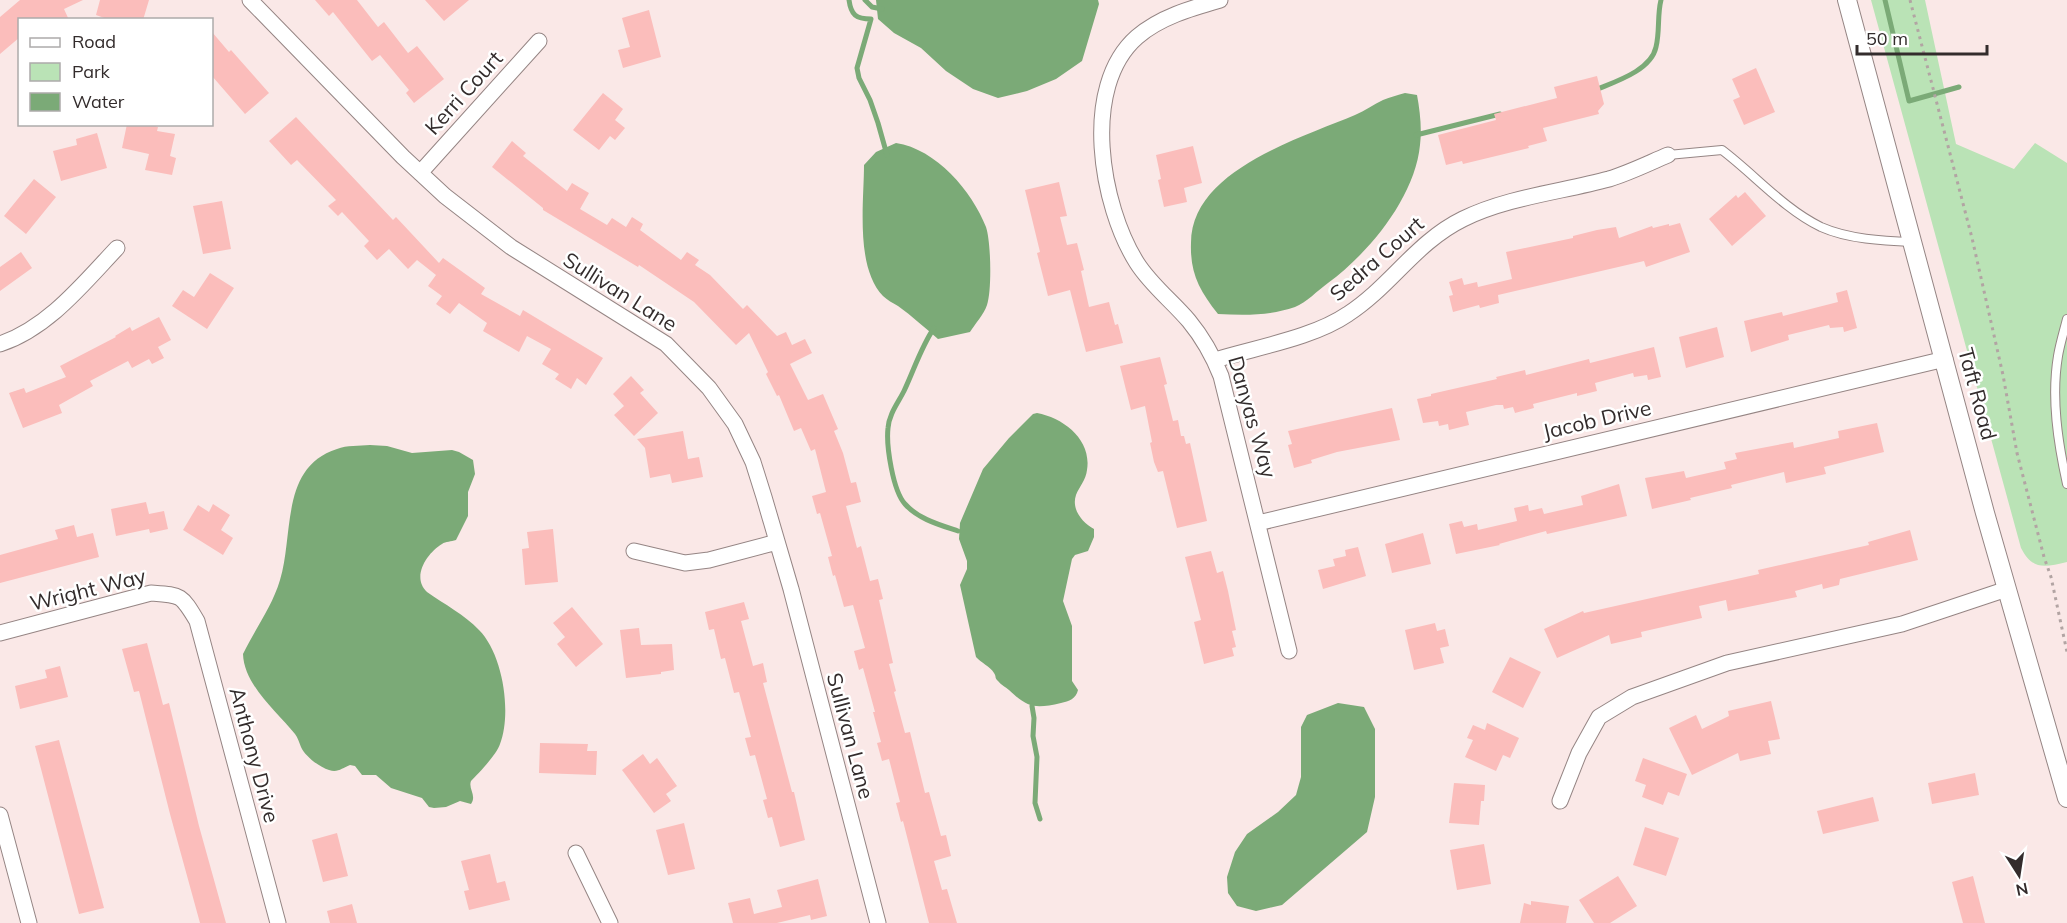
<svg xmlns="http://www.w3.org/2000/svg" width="2067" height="923" viewBox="0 0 2067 923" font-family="Mulish,sans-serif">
<rect width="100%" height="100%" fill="#fae8e7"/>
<path fill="#bae3b6" d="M1871 0H1925L1956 144 2014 169 2035 143 2067 163V562C2045 567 2033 571 2021 548Z"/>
<path fill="#7baa77" d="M876 0H1098L1099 4 1082 61 1056 79 1027 91 998 98 973 89 946 71 921 48 894 33 878 19Z
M1405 93 1417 95C1420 111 1422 129 1420 145 1415 197 1369 253 1328 283 1318 290 1306 303 1295 307 1269 316 1244 315 1218 314 1199 290 1190 273 1191 243 1191 170 1301 138 1355 115 1365 111 1374 104 1383 100 1390 97 1398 95 1405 93Z
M896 143C936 149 972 191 986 227 991 242 992 290 987 305 984 314 975 324 970 332L938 339C925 328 912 316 898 306 893 303 887 300 883 296 855 267 864 202 864 165L876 152Z
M1037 413C1064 418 1092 440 1087 470 1086 480 1079 487 1076 495 1071 510 1083 523 1094 529V537L1088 551 1075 555 1072 559 1063 601 1072 626V681L1078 690C1076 699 1069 701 1061 703 1035 709 1028 708 1009 690 1006 687 1001 685 998 681 994 677 997 678 994 673 990 666 981 663 976 657L960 585 967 569V561L959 539 960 523 983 469 1009 438 1033 414Z
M370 445 387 446 412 453 452 450 459 452 473 460 475 474 468 492V516L456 540C451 542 446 541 442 544 427 553 411 577 427 592 444 604 465 615 479 630 503 654 512 713 500 744 497 754 479 773 471 781 468 789 477 795 471 804L460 801 446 807 434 808 429 807 422 798 391 788 376 775H362L355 766 350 765C342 768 338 773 329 770 319 767 305 756 301 747 299 742 298 738 295 734 277 712 244 685 243 654 255 629 272 607 280 580 294 534 280 467 337 449 347 445 359 446 370 445Z
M1338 703 1364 707 1375 729V797L1367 832 1282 905 1256 911 1237 906 1228 893 1227 877 1235 852 1247 834 1278 812 1296 795 1301 777V727L1307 715Z"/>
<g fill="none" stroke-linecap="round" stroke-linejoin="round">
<path stroke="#7baa77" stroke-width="5" d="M849 0C851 15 856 19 871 19L857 68 859 78 870 100 878 123 887 155
M865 0 872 7 882 9
M1885 0 1909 101 1959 87
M1593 91C1614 82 1651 71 1656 47 1660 31 1657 16 1661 0
M1416 135 1500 114
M934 328C921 347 914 370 904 391 898 403 889 414 888 428 886 446 893 491 905 504 918 519 940 525 958 531
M1032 706 1034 718 1033 736 1037 757 1035 803 1040 819"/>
</g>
<path fill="#fbbdbb" d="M20 0H83L64 9 69 20H20V37L0 54V17Z
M100 0H149L143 20H110L96 15Z
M315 0H357L378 27 384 22 408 53 417 46 444 79 414 103 406 93 409 90 380 55 372 61 333 12 329 16Z
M425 0H469L444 21Z
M649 10 661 57 623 68 618 50 630 47 622 18Z
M212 32 229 52 231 50 269 93 245 114 212 76Z
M1756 68 1775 112 1744 125 1733 100 1740 97 1732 79Z
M1597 76 1604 104 1598 111 1599 114 1543 128 1547 141 1528 146 1529 148 1463 164 1462 161 1446 165 1438 135 1496 120 1494 114 1557 98 1554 87Z
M603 93 623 109 615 120 625 128 615 140 610 136 599 150 573 130Z
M296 117 393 220 396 217 439 263 443 258 485 288 481 294 520 316 523 310 603 358 586 385 577 378 571 389 555 379 559 374 542 364 551 349 527 336 519 352 483 331 487 323 459 303 450 314 436 304 442 296 428 286 436 275 417 260 408 269 389 249 377 260 364 246 369 241 342 212 338 216 328 206 336 200 297 160 291 165 269 141Z
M127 124H149L158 127 157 131 175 134 170 156 176 158 172 175 145 170 149 154 122 148Z
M97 133 107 168 61 181 53 151 77 145 76 139Z
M512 141 526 153 523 156 567 191 572 183 589 193 580 209 607 225 612 218 626 227 632 217 643 224 640 230 681 260 687 252 699 260 695 265 710 275 743 309 747 305 777 336 786 332 792 345 805 339 812 353 790 364 808 400 823 394 838 429 834 431 843 453 851 483 856 482 861 502 846 506 857 548 861 546 870 581 878 579 883 599 879 600 893 663 889 664 896 691 894 692 905 733 910 732 925 793 929 792 941 836 946 835 951 856 934 861 942 890 947 889 957 923H929L903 821 901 822 896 803 900 802 889 759 882 761 877 743 881 742 873 712H875L863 668 859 670 854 651 865 648 853 605 844 607 835 575 833 576 828 557 832 556 820 513 817 514 812 496 826 492 815 449 811 451 801 428 794 431 779 395 777 396 766 374 768 372 749 333 736 345 694 302 639 265 638 267 543 210V208L492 167Z
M1193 146 1202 183 1184 188 1187 202 1164 207 1158 180 1161 179 1156 155Z
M34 179 56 197 26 234 4 216Z
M1059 182 1067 216 1060 217 1067 245 1077 243 1084 270 1081 271 1089 307 1109 302 1115 325 1118 324 1123 343 1086 352 1070 290 1048 296 1037 253 1040 252 1025 190Z
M1745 192 1766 216 1732 246 1709 219 1736 195 1738 198Z
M222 201 231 249 203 254 193 206Z
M1680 223 1690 252 1646 267 1644 261 1498 295 1499 303 1480 308 1479 305 1453 312 1449 296 1453 295 1449 282 1462 278 1464 285 1477 282 1478 287 1512 279 1506 252 1573 238V236L1597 230 1616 227 1619 238 1652 226 1653 228 1669 224V226Z
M21 252 32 268 0 291V267Z
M210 273 234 288 207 329 172 306 183 290 194 297Z
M1847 290 1857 328 1844 332 1843 327 1830 328 1829 325 1788 335 1789 340 1751 352 1744 321 1782 312 1783 316 1838 302 1836 293Z
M159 317 171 340 158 347 164 358 152 364 149 359 132 368 128 361 90 381 93 386 59 405 62 413 23 428 9 393 24 388 26 393 66 377 60 366 116 337 115 336 130 327 132 331Z
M1717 327 1724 357 1686 368 1679 337Z
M1654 347 1661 377 1648 380 1647 375 1634 377 1633 373 1595 383 1597 391 1577 396V393L1533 404 1534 408 1515 413 1513 407 1504 409 1503 405H1496L1466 412 1469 425 1449 430 1448 424 1439 426 1438 421 1423 423 1417 399 1431 396V394L1497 379 1496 377 1525 370 1526 375 1589 359 1590 363Z
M1160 357 1167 384 1164 385 1173 421 1178 420 1181 436H1184L1186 444 1190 443 1207 521 1177 528 1163 471 1158 472 1154 462 1150 443 1152 442 1145 406 1131 410 1120 366Z
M631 376 644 390 640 393 658 413 634 436 614 415 624 406 613 394Z
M1392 408 1400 440 1337 452 1311 460 1312 463 1294 468 1288 445 1292 444 1288 431Z
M1877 423 1884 452 1824 467 1826 474 1786 483 1784 472 1731 485 1732 488 1690 498 1691 500 1652 509 1645 478 1684 471 1686 478 1726 469 1724 462 1737 459 1735 453 1793 442 1794 448 1839 438 1838 431Z
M683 431 688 459 699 457 703 477 672 483 670 474 650 478 645 448 637 439Z
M1619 484 1627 516 1547 534 1546 531 1499 544 1500 545 1456 554 1449 524 1462 521 1464 527 1477 524 1478 530 1517 521 1514 508 1528 505 1529 511 1542 508 1544 514 1583 505 1581 496Z
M146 502 149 514 164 511 168 529 150 533 149 529 116 536 111 509Z
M213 504 230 515 221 530 233 538 223 555 183 530 198 505 209 512Z
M74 525 77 537 93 533 99 557 0 583V555L58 539 55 530Z
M553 529 558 582 525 585 522 549 529 548 527 532Z
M1910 530 1918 560 1840 579 1839 585 1823 589 1822 584 1795 591 1797 597 1728 611 1726 600 1699 606 1702 618 1641 632 1642 637 1611 644 1609 635 1557 658 1544 629 1583 611 1584 613 1759 574 1758 570 1869 545 1868 542Z
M1423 533 1431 564 1392 573 1385 544Z
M1358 547 1366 576 1323 589 1318 570 1335 566 1333 559 1346 556 1345 550Z
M1211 551 1217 573 1223 571 1228 591 1236 630 1232 631 1236 647 1232 648 1234 656 1204 664 1194 622 1201 620 1185 557Z
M744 602 749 619 741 621 753 666 763 663 767 682 763 683 792 792H794L805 840 780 847 772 817 768 818 763 800 767 799 755 755 750 756 745 738 751 737 739 692 734 693 725 658 721 659 714 629 709 630 705 612Z
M572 607 603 644 576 667 557 644 565 637 553 623Z
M1435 623 1437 631 1445 629 1449 646 1440 648 1444 663 1414 670 1405 630Z
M639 628 641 645 672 644 674 670 661 672V674L626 678 620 630Z
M147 643 163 705 169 703 199 826 226 923H200L170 814 139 691 134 692 122 649Z
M1510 657 1541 672 1523 708 1492 692Z
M60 666 68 697 20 709 15 686 47 678 45 670Z
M1771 701 1780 739 1768 741 1771 754 1740 761 1738 753 1692 775 1669 728 1696 715 1702 729 1729 716 1728 711Z
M1487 723 1519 738 1510 758 1503 755 1496 771 1465 757 1473 740 1467 738 1473 725 1485 730Z
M59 740 104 908 79 914 35 746Z
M540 743 588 744 587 751H597L596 775 539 773Z
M643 754 650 764 657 758 677 786 666 794 671 801 654 813 622 770Z
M1643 758 1687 774 1679 796 1668 792 1663 805 1642 797 1646 785 1635 781Z
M1975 773 1979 795 1932 804 1928 783Z
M1454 783 1485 785 1484 801H1481L1479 825 1449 823Z
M1873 797 1879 821 1823 834 1817 811Z
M684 823 695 869 668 875 656 830Z
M1645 827 1679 838 1666 876 1633 865Z
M337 833 348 876 323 882 312 840Z
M1484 844 1491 884 1457 890 1450 850Z
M490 854 497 883 505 881 510 900 469 910 464 891 469 890 461 861Z
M1618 876 1637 906 1610 923H1594L1579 900Z
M1973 876 1985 923H1963L1952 882Z
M818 879 827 916 811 920 810 915 777 923H733L728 903 750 898 754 914 782 907 777 890Z
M1531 901 1569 906 1566 923H1520L1524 903 1531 905Z
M352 904 357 923H330L327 911Z"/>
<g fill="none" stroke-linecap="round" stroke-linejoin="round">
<defs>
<path id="service" d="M1668 155 1722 150C1755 175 1784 209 1821 227 1848 239 1883 241 1912 242
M2067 319C2064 331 2060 344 2058 356 2051 398 2058 443 2067 484"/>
<path id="minor" d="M250 0 403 157 445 196 511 247 666 344 709 388 735 424 753 462 764 497 791 589 878 923
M1220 0C1192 8 1160 17 1137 37 1080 87 1101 206 1137 263 1151 285 1172 301 1189 321 1203 338 1213 356 1221 376L1289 651
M420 173 539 41
M0 344C48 328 83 284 117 248
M1215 360C1257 347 1313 338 1348 314 1391 286 1416 242 1463 219 1508 197 1561 192 1609 179 1629 173 1649 163 1668 155
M1258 523 1945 359
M634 551 685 563 709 560 777 542
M0 633 151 593C181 595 181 594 197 621L278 923
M1560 801 1579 753 1599 717 1632 697 1727 663 1902 624 2007 589
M0 815 29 923
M576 853 610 923"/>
<path id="tertiary" d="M1847 0 1985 513 2067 798"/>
</defs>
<use href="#service" stroke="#958584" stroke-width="10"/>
<use href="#minor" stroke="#958584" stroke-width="17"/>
<use href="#tertiary" stroke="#958584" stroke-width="20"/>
<path stroke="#b2a4a3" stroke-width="3" stroke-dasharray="3 4.5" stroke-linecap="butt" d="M1910 0 1972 238 2003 375 2017 453 2044 557 2051 577 2067 652"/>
<use href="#service" stroke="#fff" stroke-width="8"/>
<use href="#minor" stroke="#fff" stroke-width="15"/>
<use href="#tertiary" stroke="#fff" stroke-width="18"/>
</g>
<g text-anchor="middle" stroke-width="5" stroke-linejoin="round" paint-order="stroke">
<g font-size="21" fill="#332c2c" stroke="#fff">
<text transform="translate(464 93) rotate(-48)" y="7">Kerri Court</text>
<text transform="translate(1377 259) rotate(-41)" y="7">Sedra Court</text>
<text transform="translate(620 292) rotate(32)" y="7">Sullivan Lane</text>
<text transform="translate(1977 394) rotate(75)" y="7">Taft Road</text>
<text transform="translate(1252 417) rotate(74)" y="7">Danyas Way</text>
<text transform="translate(1597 420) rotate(-13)" y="7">Jacob Drive</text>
<text transform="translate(88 590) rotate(-14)" y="7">Wright Way</text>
<text transform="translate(850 736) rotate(75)" y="7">Sullivan Lane</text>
<text transform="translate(254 755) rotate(75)" y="7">Anthony Drive</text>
</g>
</g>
<rect x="18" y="18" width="195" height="108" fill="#ffffff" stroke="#adabab" stroke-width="1.5"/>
<rect x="30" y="38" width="30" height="9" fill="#ffffff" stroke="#adabab" stroke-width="1.5"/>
<text x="72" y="48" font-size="18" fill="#332c2c">Road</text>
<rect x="30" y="63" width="30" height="18" fill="#bae3b6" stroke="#adabab" stroke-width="1.5"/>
<text x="72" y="78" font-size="18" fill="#332c2c">Park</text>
<rect x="30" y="93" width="30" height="18" fill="#7baa77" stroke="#adabab" stroke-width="1.5"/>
<text x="72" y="108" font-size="18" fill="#332c2c">Water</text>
<g transform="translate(2019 875) rotate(168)" stroke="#ffffff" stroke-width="4.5" paint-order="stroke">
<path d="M0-4.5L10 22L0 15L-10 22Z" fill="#332c2c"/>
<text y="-9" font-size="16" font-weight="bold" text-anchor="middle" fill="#332c2c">N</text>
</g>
<path d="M1857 45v9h130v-9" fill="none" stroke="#332c2c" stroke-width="3"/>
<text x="1866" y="45" font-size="18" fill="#332c2c" stroke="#ffffff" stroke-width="4.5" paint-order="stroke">50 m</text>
</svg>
